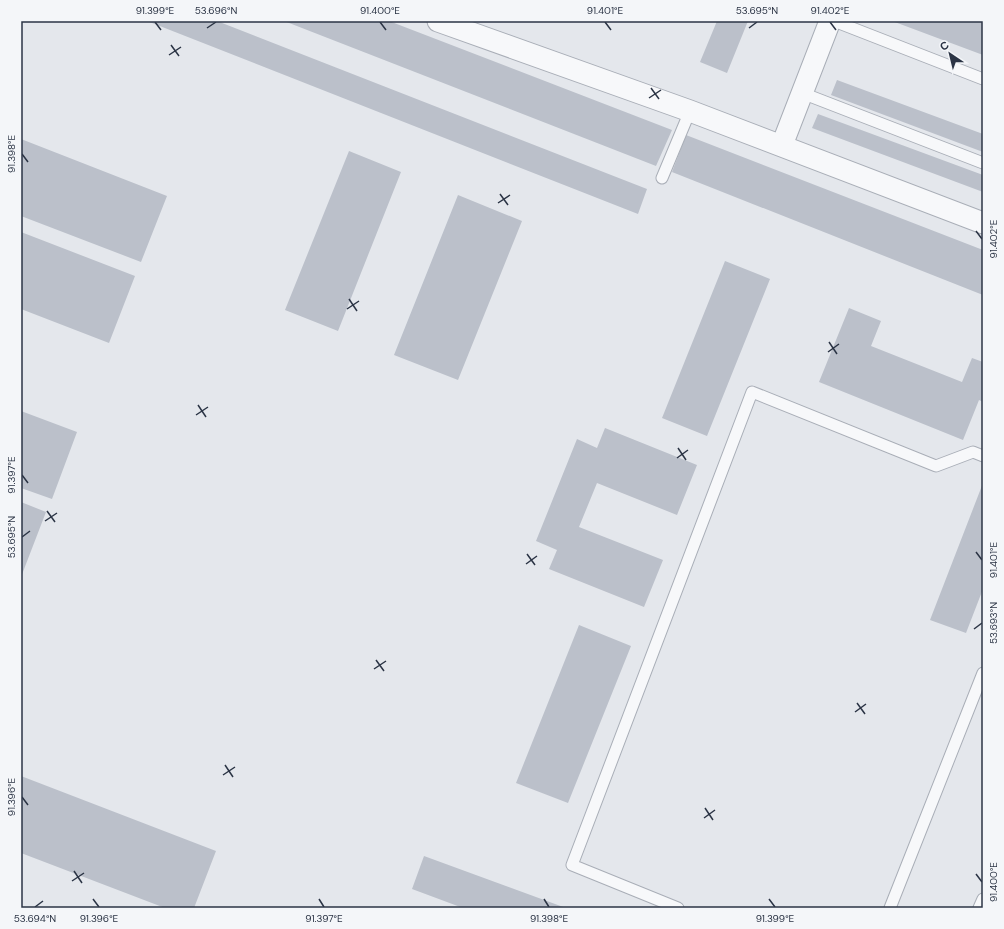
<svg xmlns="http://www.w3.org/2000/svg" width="1004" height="929" viewBox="0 0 1004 929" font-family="'DM Sans',sans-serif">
<rect width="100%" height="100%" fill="#e4e7ec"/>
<path fill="#bbc0ca" d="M147 21H217L647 189 638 214Z
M284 21H389L672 130 656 166Z
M717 21H748L727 73 700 62Z
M892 21H978L983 23V55Z
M837 80 983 134V152L831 95Z
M818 114 983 175V192L812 128Z
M686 135 983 250V295L672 172Z
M21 139 167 196 141 262 21 216Z
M349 151 401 172 338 331 285 310Z
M458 195 522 221 458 380 394 355Z
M21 232 135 276 109 343 21 309Z
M725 261 770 279 707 436 662 418Z
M849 308 881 321 871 346 962 382 972 358 983 362V402L979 400 963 440 819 382Z
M21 411 77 432 52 499 21 488Z
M605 428 697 465 677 515 597 483 579 527 663 560 644 607 549 569 557 550 536 541 577 439 597 448Z
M983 483V589L966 633 930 620Z
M21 502 46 512 21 577Z
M579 625 631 646 568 803 516 783Z
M21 776 216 851 194 908H165L21 853Z
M424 856 566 908H463L412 889Z"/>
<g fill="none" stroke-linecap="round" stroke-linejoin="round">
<defs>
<path id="service" d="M834 21 983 79
M802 93 983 163
M662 178 690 111
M678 908 572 865 752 392 936 466 973 452 983 456
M890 908 983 673
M979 908 983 899"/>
<path id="minor" d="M438 21 690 111 983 223
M782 145 830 21"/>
</defs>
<use href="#service" stroke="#a9aeb7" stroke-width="13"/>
<use href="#minor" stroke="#a9aeb7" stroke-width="23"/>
<use href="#service" stroke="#f7f8fa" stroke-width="11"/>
<use href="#minor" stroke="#f7f8fa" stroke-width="21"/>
</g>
<path fill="none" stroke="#2b3445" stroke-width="1.5" d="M155 22 161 30M380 22 386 30M605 22 611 30M830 22 836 30M207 28 216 22M749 28 757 22M171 45 179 56M169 55 181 47M651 88 659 99M649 98 661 90M22 154 28 162M500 194 508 205M498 203 510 195M976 231 982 239M349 299 357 311M347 309 359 301M829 342 837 354M828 352 839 344M198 405 206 417M196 415 208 407M678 448 686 460M677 458 688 450M22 475 28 483M47 511 55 522M45 521 57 513M22 537 30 531M976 552 982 560M527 554 535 565M526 564 537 556M974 629 982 623M376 660 384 671M374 669 386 661M857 703 865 714M855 712 866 704M225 765 233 777M223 775 235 767M22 797 28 805M705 808 713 820M704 818 715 810M74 871 82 883M976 874 982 882M72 881 84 873M93 899 99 907M319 899 324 907M544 899 549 907M769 899 775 907M35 907 43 901"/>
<rect width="1004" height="929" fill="none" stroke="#f4f6f9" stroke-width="44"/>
<g transform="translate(950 54) rotate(325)" stroke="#f4f6f9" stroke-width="3" paint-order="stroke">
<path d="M0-3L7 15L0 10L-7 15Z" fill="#2b3445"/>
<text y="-6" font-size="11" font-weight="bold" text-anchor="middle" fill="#2b3445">С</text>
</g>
<rect x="22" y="22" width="960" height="885" fill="none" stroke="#2b3445" stroke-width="1.5"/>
<g font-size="10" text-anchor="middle" fill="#2b3445">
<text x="155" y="14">91.399°E</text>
<text x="216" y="14">53.696°N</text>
<text x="380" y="14">91.400°E</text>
<text x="605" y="14">91.401°E</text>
<text x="757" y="14">53.695°N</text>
<text x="830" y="14">91.402°E</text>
<text transform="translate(11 154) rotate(-90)" y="4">91.398°E</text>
<text transform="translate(993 239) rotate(-90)" y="4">91.402°E</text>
<text transform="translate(11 475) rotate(-90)" y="4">91.397°E</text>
<text transform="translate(11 537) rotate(-90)" y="4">53.695°N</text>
<text transform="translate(993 560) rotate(-90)" y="4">91.401°E</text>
<text transform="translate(993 623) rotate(-90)" y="4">53.693°N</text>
<text transform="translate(11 797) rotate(-90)" y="4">91.396°E</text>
<text transform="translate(993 882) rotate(-90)" y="4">91.400°E</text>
<text x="35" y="922">53.694°N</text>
<text x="99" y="922">91.396°E</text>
<text x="324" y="922">91.397°E</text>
<text x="549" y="922">91.398°E</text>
<text x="775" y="922">91.399°E</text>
</g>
</svg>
